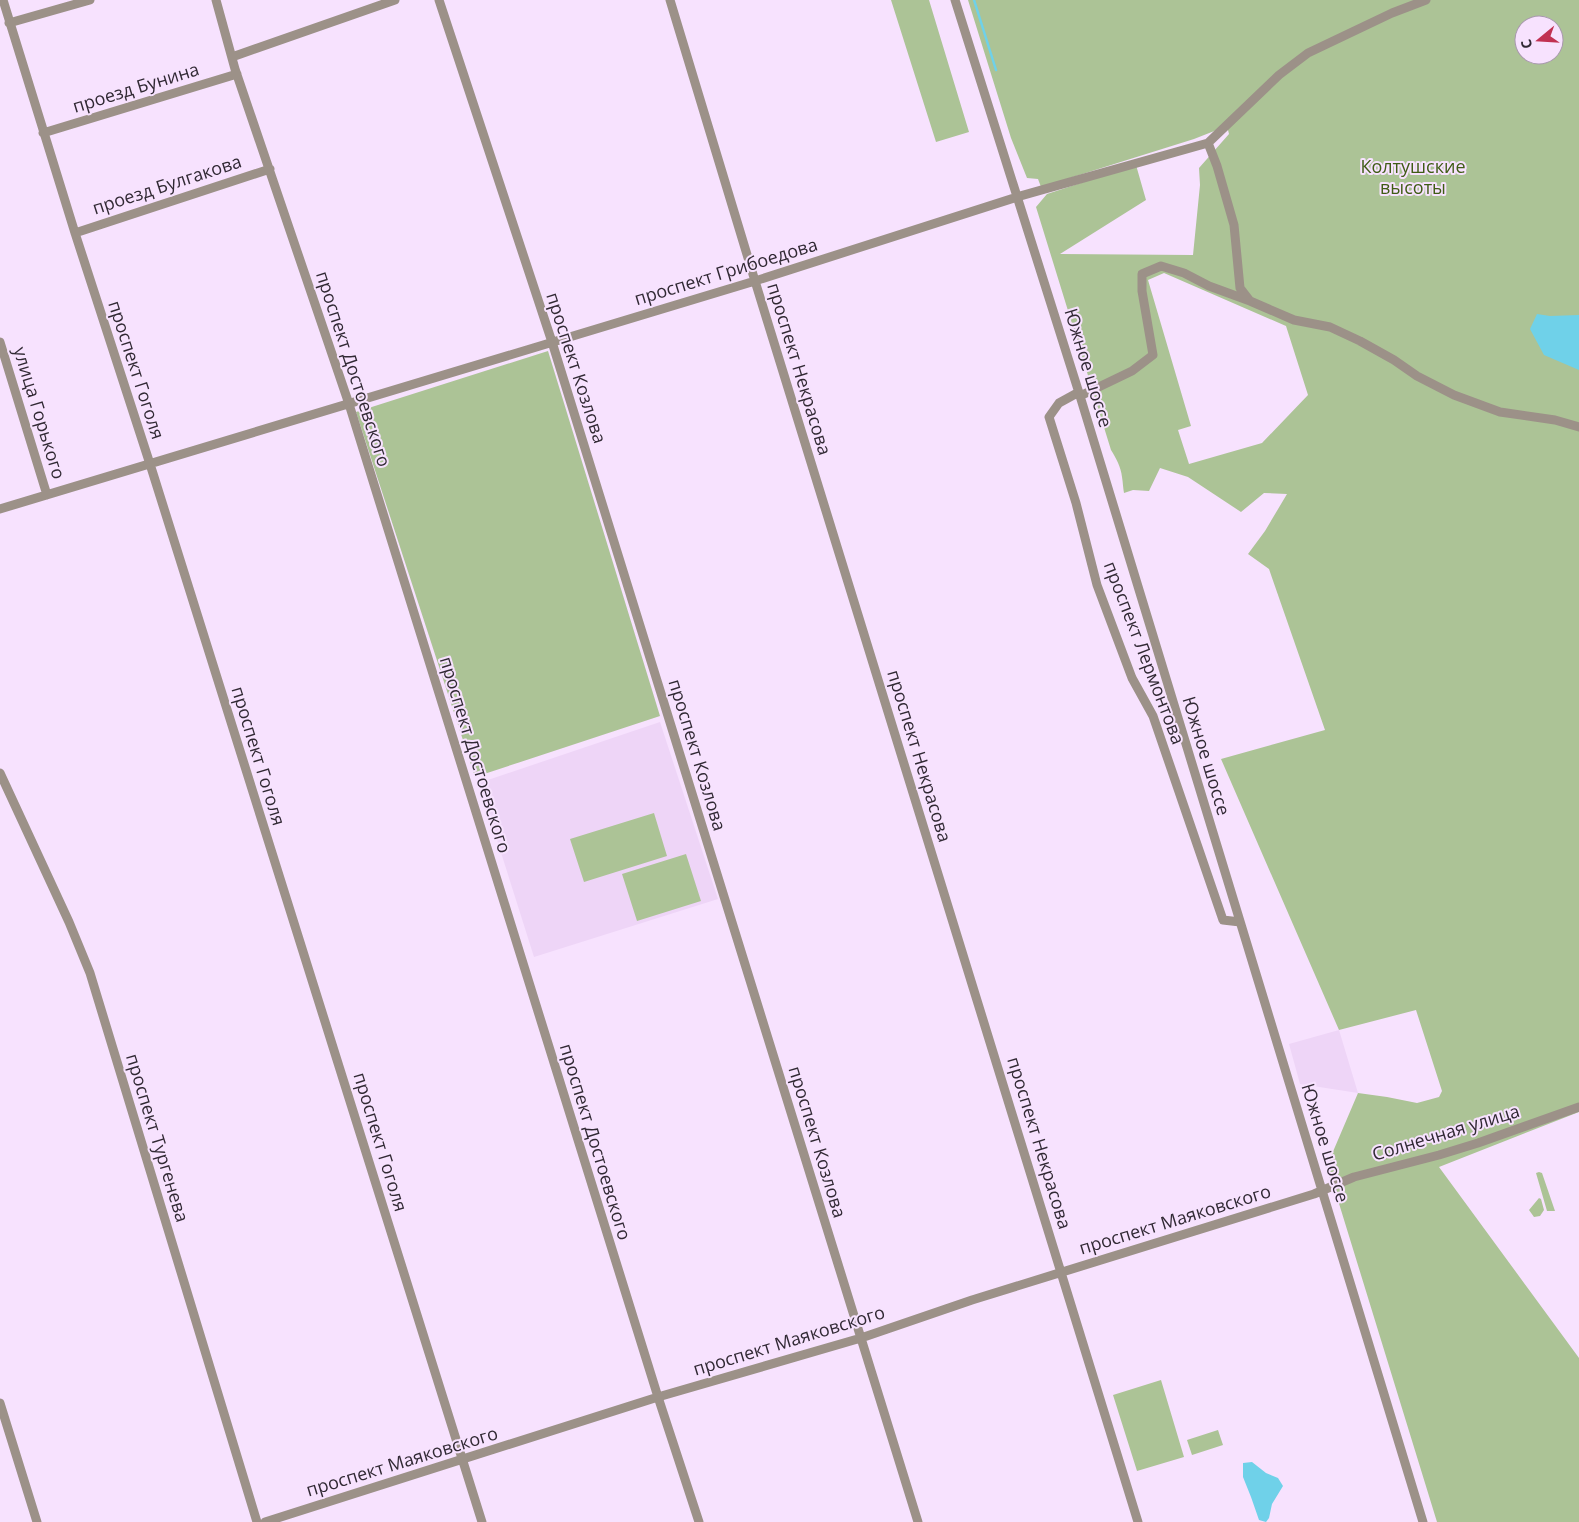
<svg xmlns="http://www.w3.org/2000/svg" width="1579" height="1522" viewBox="0 0 1579 1522" font-family="'Open Sans',sans-serif">
<rect width="100%" height="100%" fill="#f7e2fe"/>
<path fill="#eed5f7" d="M660 722 718 899 534 957 479 783Z
M1339 1030 1358 1093 1300 1084 1289 1044Z"/>
<path fill="#acc396" fill-rule="evenodd" d="M891 0H929L969 132 936 142Z
M968 0H1579V1112L1439 1167 1579 1358V1522H1437L1337 1197 1326 1168 1358 1093 1387 1097 1417 1103 1439 1097 1442 1091 1416 1010 1339 1030 1221 759 1325 730 1269 569 1248 554 1265 531 1287 494 1264 493 1241 512 1188 477 1160 468 1149 491 1133 490 1124 493C1123 488 1123 483 1122 477 1121 467 1116 458 1111 450L1036 207 1047 194 1136 165 1146 200 1060 254 1193 255 1200 185 1199 168 1229 134 1227 126 1194 139 1041 187 1038 179 1027 178 1011 138ZM1524 25H1554V55H1524ZM1164 273 1286 326 1308 395 1262 443 1189 464 1178 430 1191 426 1148 280Z
M548 351 660 716 475 777 356 412Z
M654 813 667 856 584 882 570 839Z
M686 854 701 901 637 921 622 874Z
M1539 1172 1542 1173 1555 1211H1547L1536 1173Z
M1539 1198 1541 1199 1544 1210 1540 1216 1534 1217 1529 1210Z
M1161 1380 1184 1457 1137 1471 1113 1395Z
M1218 1430 1223 1445 1192 1455 1187 1440Z"/>
<path fill="#6fd1e9" d="M1537 314 1550 316 1579 315V370L1544 355 1530 329Z
M1252 1462 1266 1473 1278 1478 1283 1486 1272 1504 1269 1518 1266 1522 1259 1520 1251 1497 1243 1477V1463Z"/>
<g fill="none" stroke-linecap="round" stroke-linejoin="round">
<path stroke="#6fd1e9" stroke-width="2.5" d="M974 0 996 70"/>
<path stroke="#9c9188" stroke-width="9" d="M3 0 75 233 150 464 482 1522
M216 0 235 69 349 404 658 1397 699 1522
M439 0 552 342 918 1522
M670 0 755 281 1138 1522
M955 0 1080 396 1423 1522
M9 23 90 0
M232 57 395 0
M43 133 237 74
M1208 143 1217 166 1234 225 1240 288 1250 301
M75 233 270 169
M0 342 47 495
M1079 392 1059 403 1049 417 1076 503 1097 585 1132 678 1153 716 1223 920 1240 922
M1080 396 1132 371 1153 355 1142 291V274L1161 266 1184 273 1209 286 1250 301 1294 320 1330 327 1360 341 1394 360 1417 376 1454 395 1500 412 1555 420 1579 427
M0 509 755 281 1017 197 1208 143 1279 75 1308 53 1392 13 1426 0
M0 773 69 922 90 973 257 1522
M0 1403 37 1522
M265 1522 658 1397 861 1338 972 1300 1314 1194 1354 1177 1439 1155 1478 1143 1579 1107"/>
</g>
<g text-anchor="middle" stroke-width="4" stroke-linejoin="round" paint-order="stroke">
<g font-size="18" fill="#312934" stroke="#f7e2fe">
<text transform="translate(136 88) rotate(-17)" y="6">проезд Бунина</text>
<text transform="translate(167 185) rotate(-18)" y="6">проезд Булгакова</text>
<text transform="translate(726 272) rotate(-17)" y="6">проспект Грибоедова</text>
<text transform="translate(576 368) rotate(72)" y="6">проспект Козлова</text>
<text transform="translate(1088 368) rotate(73)" y="6">Южное шоссе</text>
<text transform="translate(353 369) rotate(72)" y="6">проспект Достоевского</text>
<text transform="translate(799 369) rotate(73)" y="6">проспект Некрасова</text>
<text transform="translate(136 370) rotate(72)" y="6">проспект Гоголя</text>
<text transform="translate(39 413) rotate(73)" y="6">улица Горького</text>
<text transform="translate(1144 653) rotate(69)" y="6">проспект Лермонтова</text>
<text transform="translate(475 755) rotate(73)" y="6">проспект Достоевского</text>
<text transform="translate(697 755) rotate(73)" y="6">проспект Козлова</text>
<text transform="translate(258 756) rotate(73)" y="6">проспект Гоголя</text>
<text transform="translate(919 756) rotate(73)" y="6">проспект Некрасова</text>
<text transform="translate(1206 756) rotate(73)" y="6">Южное шоссе</text>
<text transform="translate(1446 1133) rotate(-17)" y="6">Солнечная улица</text>
<text transform="translate(157 1138) rotate(73)" y="6">проспект Тургенева</text>
<text transform="translate(380 1142) rotate(73)" y="6">проспект Гоголя</text>
<text transform="translate(595 1142) rotate(73)" y="6">проспект Достоевского</text>
<text transform="translate(817 1142) rotate(73)" y="6">проспект Козлова</text>
<text transform="translate(1039 1143) rotate(73)" y="6">проспект Некрасова</text>
<text transform="translate(1325 1143) rotate(73)" y="6">Южное шоссе</text>
<text transform="translate(1175 1220) rotate(-17)" y="6">проспект Маяковского</text>
<text transform="translate(789 1341) rotate(-17)" y="6">проспект Маяковского</text>
<text transform="translate(402 1462) rotate(-17)" y="6">проспект Маяковского</text>
</g>
<g font-size="18" fill="#3f5c15" stroke="#f7e2fe">
<text x="1413" y="173">Колтушские<tspan x="1413" dy="21">высоты</tspan></text>
</g>
</g>
<g transform="translate(1539 40) rotate(252)"><circle r="24" fill="#f7e2fe" stroke="#a898ad"/>
<path d="M0-4L9 19L0 12L-9 19Z" fill="#c13152"/>
<text y="-8" font-size="14" font-weight="bold" text-anchor="middle" fill="#312934">С</text>
</g>
</svg>
